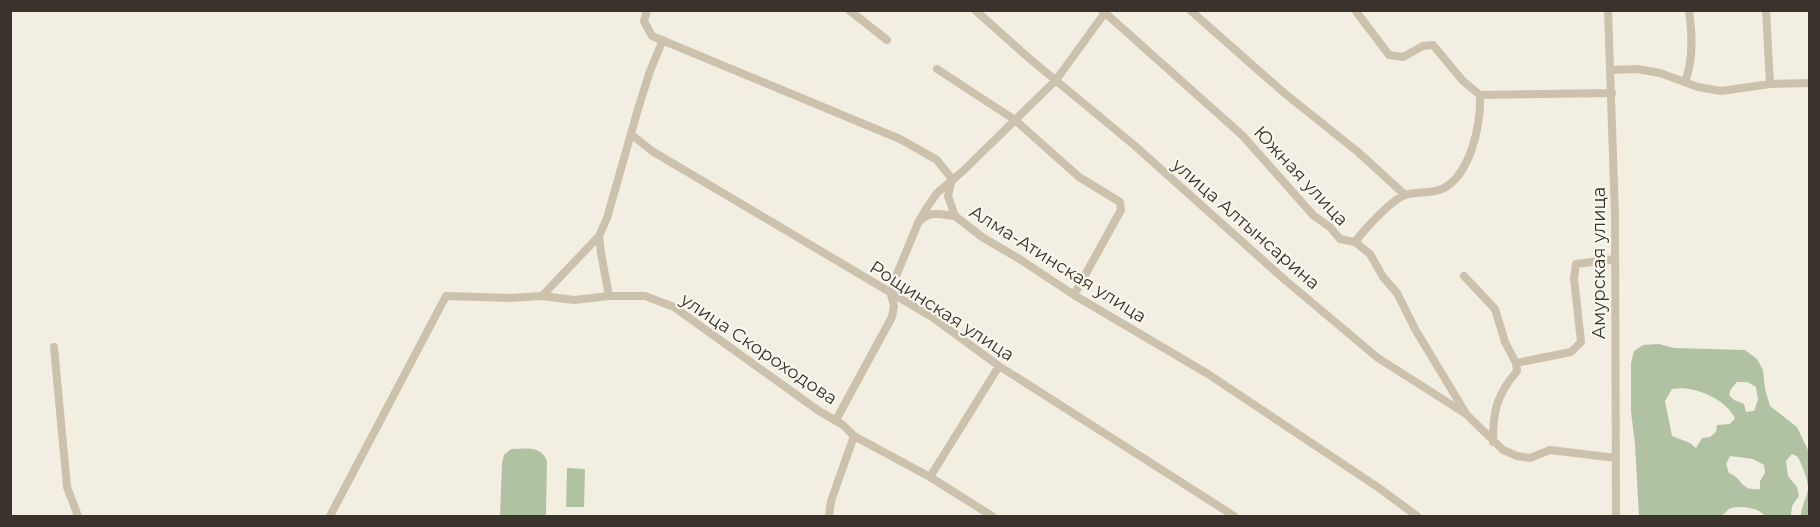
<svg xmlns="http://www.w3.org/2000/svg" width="1820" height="527" viewBox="0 0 1820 527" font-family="Montserrat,sans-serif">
<rect width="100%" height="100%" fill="#f3eee2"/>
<path fill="#b1c2a2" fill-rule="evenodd" d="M1659 344 1674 348 1745 350 1757 359 1763 370 1765 389 1770 406 1797 427 1809 452V516H1801C1801 505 1807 499 1808 489 1808 478 1802 466 1798 457L1792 454 1786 461 1788 476 1797 487 1799 496 1792 506 1791 516H1765C1758 507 1739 505 1729 509 1728 510 1722 516 1721 516H1639L1635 444 1631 412V363L1634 351 1643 345ZM1737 382H1747L1756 387 1758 400 1754 411 1746 412 1744 404 1734 400 1729 395 1731 389ZM1682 388C1702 390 1724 399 1735 418L1730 424 1717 425 1716 432 1710 437 1702 438 1696 448 1690 443 1672 436 1665 401 1672 389ZM1730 456 1753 459 1764 465 1765 473 1760 481V489C1739 491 1744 479 1729 473L1726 464Z
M511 449C526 449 540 445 547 461L546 516H500L502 463 504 455Z
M567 468 585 469 584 507H566Z"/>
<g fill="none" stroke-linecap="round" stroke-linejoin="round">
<path stroke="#cbc1ad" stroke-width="8" d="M647 10 644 21 652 36 900 139 937 160 952 179 948 196 955 216 982 237 1021 260 1074 295 1208 374 1379 488 1417 516
M849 10 887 40
M975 10 1030 59 1134 145 1285 280 1378 358 1466 414 1503 450 1517 456 1530 458 1550 450 1616 458
M1102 10 1243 136 1314 216 1330 227 1340 239 1355 242 1370 254 1383 277 1397 293 1415 329 1465 412
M1190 10 1283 92 1358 152 1405 195
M1355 10 1389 55 1403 57 1423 46 1433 45 1463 81 1480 95 1612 93
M1608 10 1615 215 1616 516
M1766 10 1770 84
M937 69 1015 120 1079 177 1120 202 1121 210 1074 295
M1611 70 1637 69 1660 73 1698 87 1721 91 1770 84 1810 83
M1685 81C1694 60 1692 33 1689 10
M632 135 652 151 932 317 999 366 1234 516
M921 220C931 210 943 215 955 216
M1355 242C1364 230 1391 200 1405 195 1416 191 1430 194 1442 189 1471 175 1481 124 1480 95
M1464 276 1495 309 1505 342 1516 363 1571 352 1581 342 1574 278 1576 264 1615 259
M542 296 599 236
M609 296 601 253 599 236 607 218 638 109 650 71 663 40
M54 347 67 487 78 516
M836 420 892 317 894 306 890 291 918 223 926 209 937 193 963 171 1056 80 1104 14
M1493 442C1493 411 1496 396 1517 371L1516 363
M930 477 999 366
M330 516 446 296 510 298 542 296 574 300 609 296H645L674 307 819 411 843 425 854 436 930 477 992 516
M829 516 831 501 854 436"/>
</g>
<g text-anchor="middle" stroke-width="4.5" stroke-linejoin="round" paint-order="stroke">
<g font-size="18" fill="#3a332c" stroke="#faf7ee">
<text transform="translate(1301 176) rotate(47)" y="6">Южная улица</text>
<text transform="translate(1246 224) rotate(41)" y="6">улица Алтынсарина</text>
<text transform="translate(1599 263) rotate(-90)" y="6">Амурская улица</text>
<text transform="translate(1058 264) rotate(32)" y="6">Алма-Атинская улица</text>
<text transform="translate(942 311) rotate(33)" y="6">Рощинская улица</text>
<text transform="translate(759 349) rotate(34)" y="6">улица Скороходова</text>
</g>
</g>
<rect width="1820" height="527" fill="none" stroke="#3a332c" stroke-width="24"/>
</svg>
